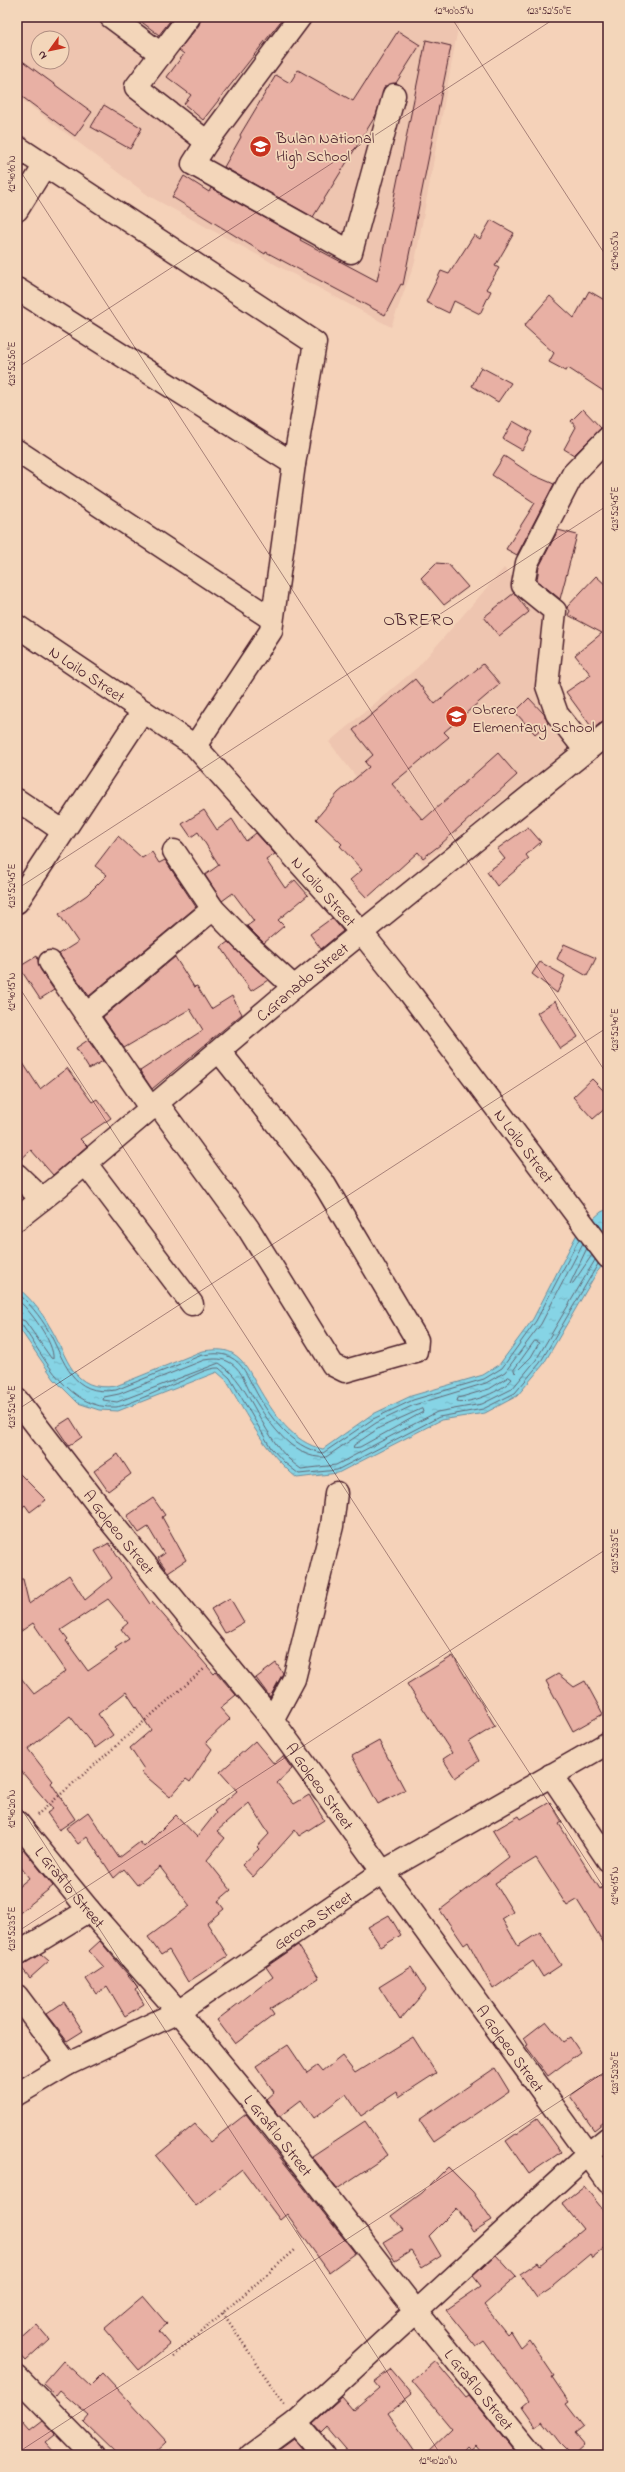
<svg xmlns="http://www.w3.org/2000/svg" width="625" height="2472" viewBox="0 0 625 2472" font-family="'Indie Flower',sans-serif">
<defs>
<pattern id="water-ripples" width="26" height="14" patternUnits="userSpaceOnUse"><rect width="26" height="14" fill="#86d4e5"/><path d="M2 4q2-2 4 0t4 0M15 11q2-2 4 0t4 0" fill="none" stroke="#75b6c5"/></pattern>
</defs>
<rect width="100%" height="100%" fill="#f5d2b9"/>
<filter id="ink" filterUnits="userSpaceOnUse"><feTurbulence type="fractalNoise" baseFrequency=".025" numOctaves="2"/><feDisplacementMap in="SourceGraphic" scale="8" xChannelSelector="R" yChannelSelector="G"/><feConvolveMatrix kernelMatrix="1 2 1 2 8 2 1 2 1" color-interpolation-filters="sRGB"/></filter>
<g filter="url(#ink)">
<path fill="#eec5b0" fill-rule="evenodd" d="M17 17H460L415 262 391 327 149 196 17 96ZM38 38H62V62H38Z
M504 568 548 612 540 691 569 749 423 863 329 742 418 667Z"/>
<path fill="url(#water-ripples)" stroke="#6e8c9b" d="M608 1209V1259L597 1272 543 1365 517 1396 485 1413 441 1420 338 1473 297 1478C265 1452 247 1416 226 1380L217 1372 118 1411 99 1410 78 1403 54 1379 17 1325V1287C31 1299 41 1311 50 1327 68 1356 71 1393 116 1386L202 1351C212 1350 223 1348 232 1353 246 1361 250 1374 258 1387 273 1413 293 1443 323 1449L371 1415 411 1396 483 1375 499 1365 533 1319 578 1232 601 1212Z"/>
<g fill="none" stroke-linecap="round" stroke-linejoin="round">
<path stroke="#626775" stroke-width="1" d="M583 1243 541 1324 505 1372 486 1383 414 1405 376 1423 326 1457C292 1461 265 1417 250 1392 244 1381 241 1367 227 1361 220 1358 212 1359 204 1360L119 1394 104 1397 103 1400 117 1402 219 1363C253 1384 261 1442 301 1469L336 1465 437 1412 482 1404 512 1389 536 1360 595 1260
M587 1248 570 1284 573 1283 592 1255
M17 1292C29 1303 40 1316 48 1330 65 1361 71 1397 116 1390L202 1355C211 1354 221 1352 230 1357 243 1363 247 1376 254 1388 268 1415 291 1448 323 1453L373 1419 413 1400 484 1379 502 1368 536 1321 579 1239
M17 1299C29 1309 55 1343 53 1359L51 1358 25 1321 17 1318
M17 1323 22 1325C45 1359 69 1410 116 1407 127 1406 168 1386 182 1381 191 1377 209 1367 219 1368L230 1378 271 1448 285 1463 299 1474 337 1470 439 1417 483 1409 515 1393 540 1363 598 1264
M535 1341 539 1343 531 1357 515 1373 514 1370Z
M509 1377 512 1379C504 1390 470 1405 457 1401L458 1398 489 1389Z
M422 1409 423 1412 360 1447 353 1448 354 1445 379 1428Z"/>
</g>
<path fill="#e8b0a4" stroke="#4a1f2b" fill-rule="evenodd" d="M135 17H173L159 35Z
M201 17H284L203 120 184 104 191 95 167 77 184 54 179 50 199 25Z
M398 31 420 45 396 83 385 86 376 115 313 217 224 167 241 137 240 135 276 75 290 83 298 70 353 101Z
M426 40 451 46 403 285 401 284 385 315 266 252 265 254 172 197 184 176 209 192 211 188 301 238 300 240 377 281Z
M17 57 92 112 75 136 17 93Z
M104 105 142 128 130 149 91 127Z
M491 220 514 233 495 266 499 268 486 289 491 291 480 314 454 301 449 313 426 302 441 271 449 274 474 235 480 239Z
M589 291 608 302V394L568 368 566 371 549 362 554 353 524 326 550 296 574 318Z
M481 367 511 383 498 402 472 386Z
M583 409 601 428 574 455 564 449 576 427 571 421Z
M513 421 532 432 522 450 503 439Z
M504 456 533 475 554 484 517 555 506 549 535 503 492 475Z
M558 530 577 535 560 599 537 580 539 567Z
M436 563 448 564 468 587 444 605 421 578Z
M596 576 608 587V717L593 729 566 692 591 675 575 655 602 633 568 615 570 611 567 607Z
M514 593 529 612 499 636 484 617Z
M483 664 500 684 444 732 449 737 392 784 423 820 498 753 517 775 440 845 423 858 418 852 367 898 350 880 362 870 340 846 342 844 316 819 338 793 369 767 365 762 373 755 353 730 415 679 435 704Z
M529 698 544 714 548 723 535 734 515 712Z
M204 810 217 830 232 819 246 841 256 833 275 854 266 860 285 888 295 880 308 895 278 920 284 926 264 943 247 926 254 921 233 893 222 901 205 875 219 865 198 832 191 837 182 824Z
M528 827 541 842 526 855 529 859 497 886 487 872 505 859 497 849Z
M118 836 142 858 152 852 159 863 165 860 196 907 89 996 59 954 78 942 59 914 87 895 107 875 95 866Z
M332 918 343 931 321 949 310 934Z
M228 942 239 953 268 980 251 991 221 947Z
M564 944 596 958 587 976 557 959Z
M37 956 40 969 54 990 40 999 19 967Z
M175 957 194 987 197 986 211 1009 232 996 242 1014 152 1089 140 1071 203 1030 190 1009 124 1048 103 1017Z
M540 962 565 976 557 993 532 974Z
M555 1001 578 1037 560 1049 537 1013Z
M88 1040 103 1061 89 1069 76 1048Z
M17 1054 40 1089 67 1068 92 1102 97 1099 111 1118 80 1139 87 1146 53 1175 31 1150 17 1163Z
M592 1079 608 1095V1106L593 1119 573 1097Z
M70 1418 82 1437 69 1446 56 1427Z
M118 1454 131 1474 108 1491 94 1471Z
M17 1471 46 1500 30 1512 25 1505 17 1511Z
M153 1498 165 1515 162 1517 186 1560 168 1572 158 1558 164 1554 148 1527 139 1533 127 1516Z
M109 1543 150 1604 152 1602 214 1674 216 1672 236 1695 220 1708 230 1719 206 1742 212 1749 190 1782 186 1779 170 1797 141 1772 144 1769 130 1748 151 1730 126 1692 98 1714 113 1735 95 1748 70 1716 28 1749 53 1781 51 1783 75 1819 59 1830 47 1813 53 1809 17 1766V1673L34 1694 66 1671 33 1623 17 1634V1579H23L29 1604 69 1575 85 1600 112 1578 95 1551ZM108 1599 128 1623 121 1629 129 1639 115 1648 117 1651 88 1671 66 1641 68 1639 61 1630Z
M230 1598 244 1622 225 1633 211 1609Z
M453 1656 495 1726 469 1742 479 1761 455 1778 443 1759 452 1753 407 1684Z
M276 1663 283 1673 270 1697 256 1678Z
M558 1674 574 1687 585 1681 603 1714 573 1731 546 1681Z
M255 1741 274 1764 283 1756 292 1769 277 1783 294 1804 309 1795 324 1820 299 1836 295 1830 253 1877 242 1865 259 1849 257 1847 269 1834 249 1803 217 1831 225 1838 207 1860 231 1890 218 1901 224 1909 207 1923 228 1956 188 1982 169 1950 161 1955 148 1937 190 1906 160 1867 137 1885 124 1869 114 1878 87 1837 78 1844 66 1828 88 1812 119 1858 140 1842 144 1847 176 1815 197 1837 216 1813 214 1811 237 1791 220 1772Z
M379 1741 405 1790 378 1804 352 1756Z
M550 1802 562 1822 559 1824 600 1889 608 1883V1950L577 1900 567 1906 536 1858 495 1883 513 1912 502 1919 518 1946 540 1932 561 1965 543 1977 533 1961 493 1989 468 1942 464 1945 440 1910 509 1857 493 1831 519 1816 521 1819Z
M24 1850 53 1886 17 1915V1888L29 1878 17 1862V1856Z
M389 1915 401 1935 381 1947 368 1927Z
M100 1941 138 1987 135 1989 144 2004 125 2016 107 1986 96 1994 86 1979 104 1967 89 1951Z
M298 1945 319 1978 270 2009 274 2015 235 2044 217 2020 273 1977 266 1967Z
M41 1954 49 1961 30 1978 20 1966Z
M411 1967 426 1990 400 2020 379 1987Z
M64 2002 83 2031 67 2041 46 2014Z
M546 2021 563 2042 570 2037 580 2052 548 2076 526 2046 528 2045 524 2038Z
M413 2037 436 2073 399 2097 397 2092 361 2116 346 2094 314 2118 301 2100 280 2116 266 2099 274 2092 256 2066 288 2045 307 2073 317 2066 322 2072 342 2056 355 2073Z
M495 2068 509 2091 434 2142 419 2120Z
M608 2069V2119L594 2130 570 2096Z
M246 2114 355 2253 329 2272 287 2214 280 2220 242 2169 196 2206 156 2156 195 2124 210 2142Z
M537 2119 561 2152 529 2174 506 2141Z
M365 2121 388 2155 337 2189 312 2156Z
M448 2167 473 2192 492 2220 473 2232 457 2208 429 2236 441 2256 422 2268 411 2251 395 2261 383 2242 403 2230 391 2216 422 2193Z
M584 2186 608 2216V2245L592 2258 590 2254 553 2285 555 2286 537 2298 520 2274 538 2262 540 2265 583 2229 562 2203Z
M496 2255 516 2277 484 2305 507 2334 510 2331 520 2347 529 2339 554 2376 552 2377 569 2402 566 2404 583 2426 574 2433 585 2446 575 2455H572L560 2443 543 2421 536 2426 522 2406 528 2401 484 2341 476 2347 446 2310 481 2286 473 2276Z
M143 2296 167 2324 159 2331 170 2344 139 2370 104 2329Z
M36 2324 49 2339 25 2361 17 2352V2341Z
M63 2361 90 2386 103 2373 167 2442 153 2455H118L84 2422 89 2416 60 2391 56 2396 43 2384Z
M435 2361 466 2398 469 2396 517 2455H485L476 2444 470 2449 467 2446 459 2455H425L452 2429 412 2381Z
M391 2369 412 2394 388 2413 417 2455H350L327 2428 322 2433 313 2423 342 2397 353 2410 379 2388 374 2382Z
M17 2416 30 2431 43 2421 55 2434 45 2442 57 2455H17Z
M294 2439 304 2451 300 2455H272Z"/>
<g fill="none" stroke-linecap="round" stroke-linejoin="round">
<defs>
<g id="minor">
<path d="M111 17 161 54"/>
<path d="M189 17 136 87 207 142"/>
<path d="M300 17 207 142 193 164 351 252 394 95"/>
<path d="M17 147 315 343 294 464 271 631 195 746"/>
<path d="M17 210 45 165"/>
<path d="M17 289 294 464"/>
<path d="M17 451 272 619"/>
<path id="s1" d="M17 626 195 746 361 932 410 993 608 1257"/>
<path d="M586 751 557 714 547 686 555 611 523 585 527 563 573 474 608 438"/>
<path d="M17 800 63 831"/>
<path d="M174 851 213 909 247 944 294 987"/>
<path d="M17 902 143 711"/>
<path d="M50 962 151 1109"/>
<path d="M87 1014 213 909"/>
<path d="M157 1103 248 1228 333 1365 345 1371 416 1351 417 1340 323 1182 219 1051"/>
<path d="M86 1164 192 1304"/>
<path d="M17 1175 42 1199"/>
<path id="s2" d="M17 1219 59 1186 294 987 608 733"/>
<path id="s3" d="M17 1400 111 1522 274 1722 608 2182"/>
<path d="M272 1720 294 1679 332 1526 336 1493"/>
<path d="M551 1775 608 1860"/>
<path id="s4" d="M17 1822 89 1910 170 2002 274 2128 416 2311 533 2455"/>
<path d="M17 1954 89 1910"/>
<path d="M17 1996 68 2064"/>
<path id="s5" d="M17 2094 68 2064 178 2012 384 1871 608 1743"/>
<path d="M17 2377 93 2455"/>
<path d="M296 2422 324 2455"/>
<path d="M251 2455 296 2422 587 2155 608 2138"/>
</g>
</defs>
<use href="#minor" stroke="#4a1f2b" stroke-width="25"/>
<path stroke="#4a1f2b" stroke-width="2.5" stroke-dasharray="1 3" stroke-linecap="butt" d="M37 1815 204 1669
M223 2313 285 2406
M173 2356 295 2250"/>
<use href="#minor" stroke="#f3d6ba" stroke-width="22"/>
</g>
</g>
<path fill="none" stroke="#4a1f2b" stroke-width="1" stroke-opacity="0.45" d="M451 17 608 259M17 166 608 1076M17 368 557 17M17 889 608 505M17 984 608 1894M17 1410 608 1027M17 1802 441 2455M17 1932 608 1548M17 2453 608 2070"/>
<defs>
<symbol id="school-disc" viewBox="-11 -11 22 22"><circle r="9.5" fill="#c8321e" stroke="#f3d6ba"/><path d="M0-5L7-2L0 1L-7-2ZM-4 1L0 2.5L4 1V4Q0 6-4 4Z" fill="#fff"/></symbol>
</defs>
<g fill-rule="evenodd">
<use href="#school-disc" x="248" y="134" width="25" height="25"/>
<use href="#school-disc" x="444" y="704" width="25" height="25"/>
</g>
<g text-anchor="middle" stroke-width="3.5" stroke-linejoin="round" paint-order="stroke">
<g font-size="16" fill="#4a1f2b" stroke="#f3d6ba" text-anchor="start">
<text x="276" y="143">Bulan National<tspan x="276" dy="18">High School</tspan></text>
<text x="472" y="714">Obrero<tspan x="472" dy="18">Elementary School</tspan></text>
</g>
<g font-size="16" fill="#4a1f2b" stroke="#f3d6ba">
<text dy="6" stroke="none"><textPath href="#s1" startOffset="85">N Loilo Street</textPath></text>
<text dy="6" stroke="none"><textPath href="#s1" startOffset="409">N Loilo Street</textPath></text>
<text dy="6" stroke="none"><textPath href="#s2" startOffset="371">C.Granado Street</textPath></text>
<text dy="6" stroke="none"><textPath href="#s1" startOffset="733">N Loilo Street</textPath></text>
<text dy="6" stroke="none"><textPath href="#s3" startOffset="167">A Golpeo Street</textPath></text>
<text dy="6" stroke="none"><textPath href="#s3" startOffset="491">A Golpeo Street</textPath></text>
<text dy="6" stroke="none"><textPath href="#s4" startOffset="84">L Grafilo Street</textPath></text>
<text dy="6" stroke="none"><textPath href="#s5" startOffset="344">Gerona Street</textPath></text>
<text dy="6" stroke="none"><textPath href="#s3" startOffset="815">A Golpeo Street</textPath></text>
<text dy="6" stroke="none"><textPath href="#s4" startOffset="408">L Grafilo Street</textPath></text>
<text dy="6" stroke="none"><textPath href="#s4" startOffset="732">L Grafilo Street</textPath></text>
</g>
<g font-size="18" letter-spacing="1" fill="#4a1f2b" stroke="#f3d6ba">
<text x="419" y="625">OBRERO</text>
</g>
</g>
<rect width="625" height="2472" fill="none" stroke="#f3d6ba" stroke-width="44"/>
<g transform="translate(50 50) rotate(237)"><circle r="19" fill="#f3d6ba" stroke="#af8d81"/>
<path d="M0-3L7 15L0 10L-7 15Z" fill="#c8321e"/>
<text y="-6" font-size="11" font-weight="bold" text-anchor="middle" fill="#4a1f2b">N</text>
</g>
<rect x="22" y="22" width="581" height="2428" fill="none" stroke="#4a1f2b" stroke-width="1.5"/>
<g font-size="10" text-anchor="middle" fill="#4a1f2b">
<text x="454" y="14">12°40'05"N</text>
<text x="549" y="14">123°52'50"E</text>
<text transform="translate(11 174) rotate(-90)" y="4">12°40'10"N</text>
<text transform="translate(614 251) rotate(-90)" y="4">12°40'05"N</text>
<text transform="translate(11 364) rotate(-90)" y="4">123°52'50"E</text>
<text transform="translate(614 509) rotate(-90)" y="4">123°52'45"E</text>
<text transform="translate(11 886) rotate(-90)" y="4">123°52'45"E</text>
<text transform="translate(11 992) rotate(-90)" y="4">12°40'15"N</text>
<text transform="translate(614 1030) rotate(-90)" y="4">123°52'40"E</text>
<text transform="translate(11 1407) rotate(-90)" y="4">123°52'40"E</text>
<text transform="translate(614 1551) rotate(-90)" y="4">123°52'35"E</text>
<text transform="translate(11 1809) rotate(-90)" y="4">12°40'20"N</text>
<text transform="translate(614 1886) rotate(-90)" y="4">12°40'15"N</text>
<text transform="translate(11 1929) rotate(-90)" y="4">123°52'35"E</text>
<text transform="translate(614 2073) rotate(-90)" y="4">123°52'30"E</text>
<text x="438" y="2464">12°40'20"N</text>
</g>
</svg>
